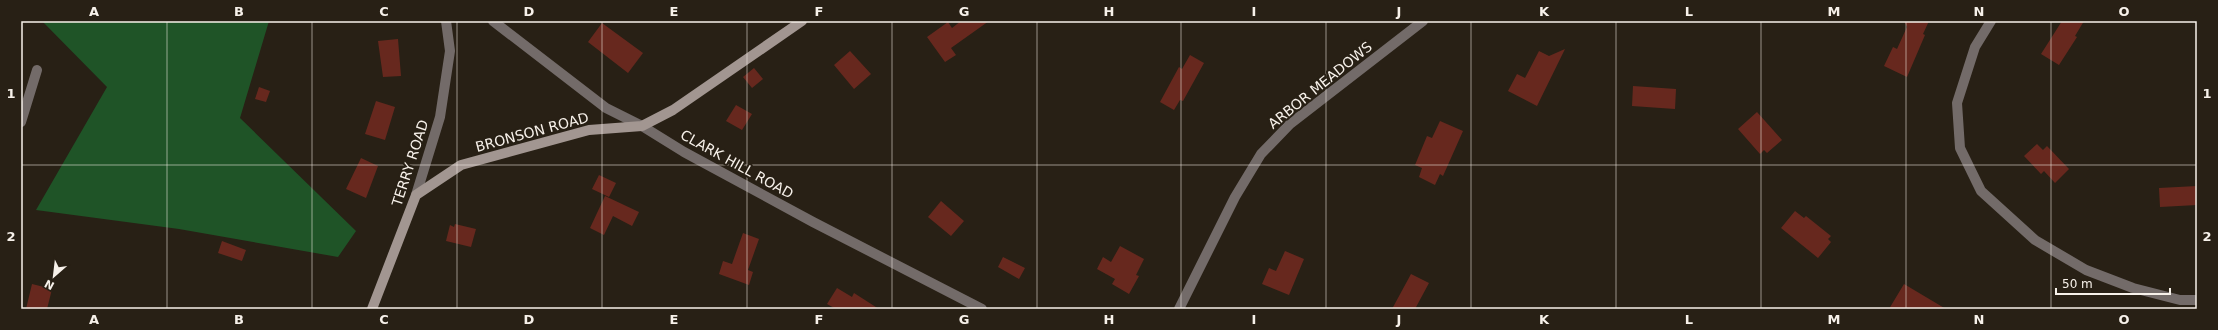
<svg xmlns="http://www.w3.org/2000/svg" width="2218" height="330" viewBox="0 0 2218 330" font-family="'DejaVu Sans',sans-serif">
<rect width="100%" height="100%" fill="#282015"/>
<path fill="#1f5427" d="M42 21H269L240 118 356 231 338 257 179 229 36 210 107 87Z"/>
<path fill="#67281e" d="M961 21H989L951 48 956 55 945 62 927 37 948 22 952 28Z
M1904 21H1929L1923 34 1925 35 1907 77 1884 66 1893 47 1897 49 1907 27Z
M2062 21H2084L2075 36 2077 37 2059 65 2041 54Z
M602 23 643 53 628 73 588 42Z
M398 39 401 76 383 77 378 41Z
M1565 49 1537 106 1508 91 1517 74 1525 78 1539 51 1549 56Z
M850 51 871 74 854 89 834 65Z
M1190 55 1204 63 1183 101 1180 100 1174 110 1160 102 1179 67 1182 69Z
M754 68 763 79 752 88 743 77Z
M1633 86 1676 89 1675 109 1632 106Z
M259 87 270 91 266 102 255 99Z
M376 101 395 107 385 140 365 134Z
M736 105 752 114 742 130 726 121Z
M1757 112 1782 140 1767 153 1764 150 1760 154 1738 129Z
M1440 121 1463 131 1443 176 1440 174 1435 185 1419 177 1422 168 1415 165 1427 136 1432 138Z
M2037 144 2043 150 2047 146 2069 169 2055 183 2044 171 2041 174 2024 156Z
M361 158 378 166 366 198 346 189Z
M599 175 616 183 609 197 592 189Z
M2197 186V205L2160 207 2159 188Z
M605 196 639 212 632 226 613 216 604 235 590 228Z
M941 201 964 221 951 236 928 217Z
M1795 211 1804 218 1806 216 1831 236 1828 239 1831 242 1818 258 1781 228Z
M455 224 476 229 471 247 446 241 450 225 454 227Z
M743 233 759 239 748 270 753 272 749 285 719 274 723 261 732 264Z
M222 241 246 250 242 261 218 253Z
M1120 246 1144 259 1136 275 1139 276 1129 294 1112 284 1115 279 1097 269 1103 257 1111 262Z
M1285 251 1304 259 1289 295 1262 284 1269 268 1276 271Z
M1003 257 1025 268 1019 279 998 267Z
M1411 274 1429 283 1415 309H1392Z
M32 284 52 289 47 309H26Z
M1904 284 1946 309H1889Z
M837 288 852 297 854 293 879 309H836L827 304Z"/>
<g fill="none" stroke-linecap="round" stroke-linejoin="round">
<path stroke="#736b69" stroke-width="10" d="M493 21 606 108 642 126 684 152 813 222 982 309
M1991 21 1975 47 1957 103 1960 148 1981 191 2035 240 2086 270 2133 288 2180 300H2197
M21 122 37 70
M416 195 440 117 450 51 446 21
M1179 309 1235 197 1261 154 1290 124 1423 21"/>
<path stroke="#a29691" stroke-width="10" d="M372 309 416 195 461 165 589 130 642 126 673 110 802 21"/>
</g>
<path fill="none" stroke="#f7f1ea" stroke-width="1" stroke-opacity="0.55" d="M167 21V309M312 21V309M457 21V309M602 21V309M747 21V309M892 21V309M1037 21V309M1181 21V309M1326 21V309M1471 21V309M1616 21V309M1761 21V309M1906 21V309M2051 21V309M21 165H2197"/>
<g text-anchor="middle" stroke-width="4" stroke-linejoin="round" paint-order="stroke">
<g font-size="14" fill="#f7f1ea" stroke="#282015">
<text transform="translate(1320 85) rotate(-39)" y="5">ARBOR MEADOWS</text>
<text transform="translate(532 132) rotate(-15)" y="5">BRONSON ROAD</text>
<text transform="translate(410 163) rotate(-72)" y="5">TERRY ROAD</text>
<text transform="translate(737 164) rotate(29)" y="5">CLARK HILL ROAD</text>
</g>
</g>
<rect width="2218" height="330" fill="none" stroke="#282015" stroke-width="44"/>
<g transform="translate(54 276) rotate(208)" stroke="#282015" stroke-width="3" paint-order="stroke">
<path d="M0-3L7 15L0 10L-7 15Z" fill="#f7f1ea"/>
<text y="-6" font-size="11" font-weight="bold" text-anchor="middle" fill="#f7f1ea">N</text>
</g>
<path d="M2056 288v6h114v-6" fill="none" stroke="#f7f1ea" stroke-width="2"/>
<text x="2062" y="288" font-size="12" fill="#f7f1ea" stroke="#282015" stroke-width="3" paint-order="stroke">50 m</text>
<rect x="22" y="22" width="2174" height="286" fill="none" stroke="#f7f1ea" stroke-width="1.5"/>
<g font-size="13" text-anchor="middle" font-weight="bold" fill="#f7f1ea">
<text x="94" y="16">A</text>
<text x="239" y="16">B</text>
<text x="384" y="16">C</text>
<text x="529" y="16">D</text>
<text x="674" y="16">E</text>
<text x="819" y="16">F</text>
<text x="964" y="16">G</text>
<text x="1109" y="16">H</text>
<text x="1254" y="16">I</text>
<text x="1399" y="16">J</text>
<text x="1544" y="16">K</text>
<text x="1689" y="16">L</text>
<text x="1834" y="16">M</text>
<text x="1979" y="16">N</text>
<text x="2124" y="16">O</text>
<text x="11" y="98">1</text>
<text x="2207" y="98">1</text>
<text x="11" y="241">2</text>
<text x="2207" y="241">2</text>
<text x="94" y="324">A</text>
<text x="239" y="324">B</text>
<text x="384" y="324">C</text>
<text x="529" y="324">D</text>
<text x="674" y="324">E</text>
<text x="819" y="324">F</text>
<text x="964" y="324">G</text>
<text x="1109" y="324">H</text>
<text x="1254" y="324">I</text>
<text x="1399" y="324">J</text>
<text x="1544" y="324">K</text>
<text x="1689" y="324">L</text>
<text x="1834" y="324">M</text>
<text x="1979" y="324">N</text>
<text x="2124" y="324">O</text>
</g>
</svg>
